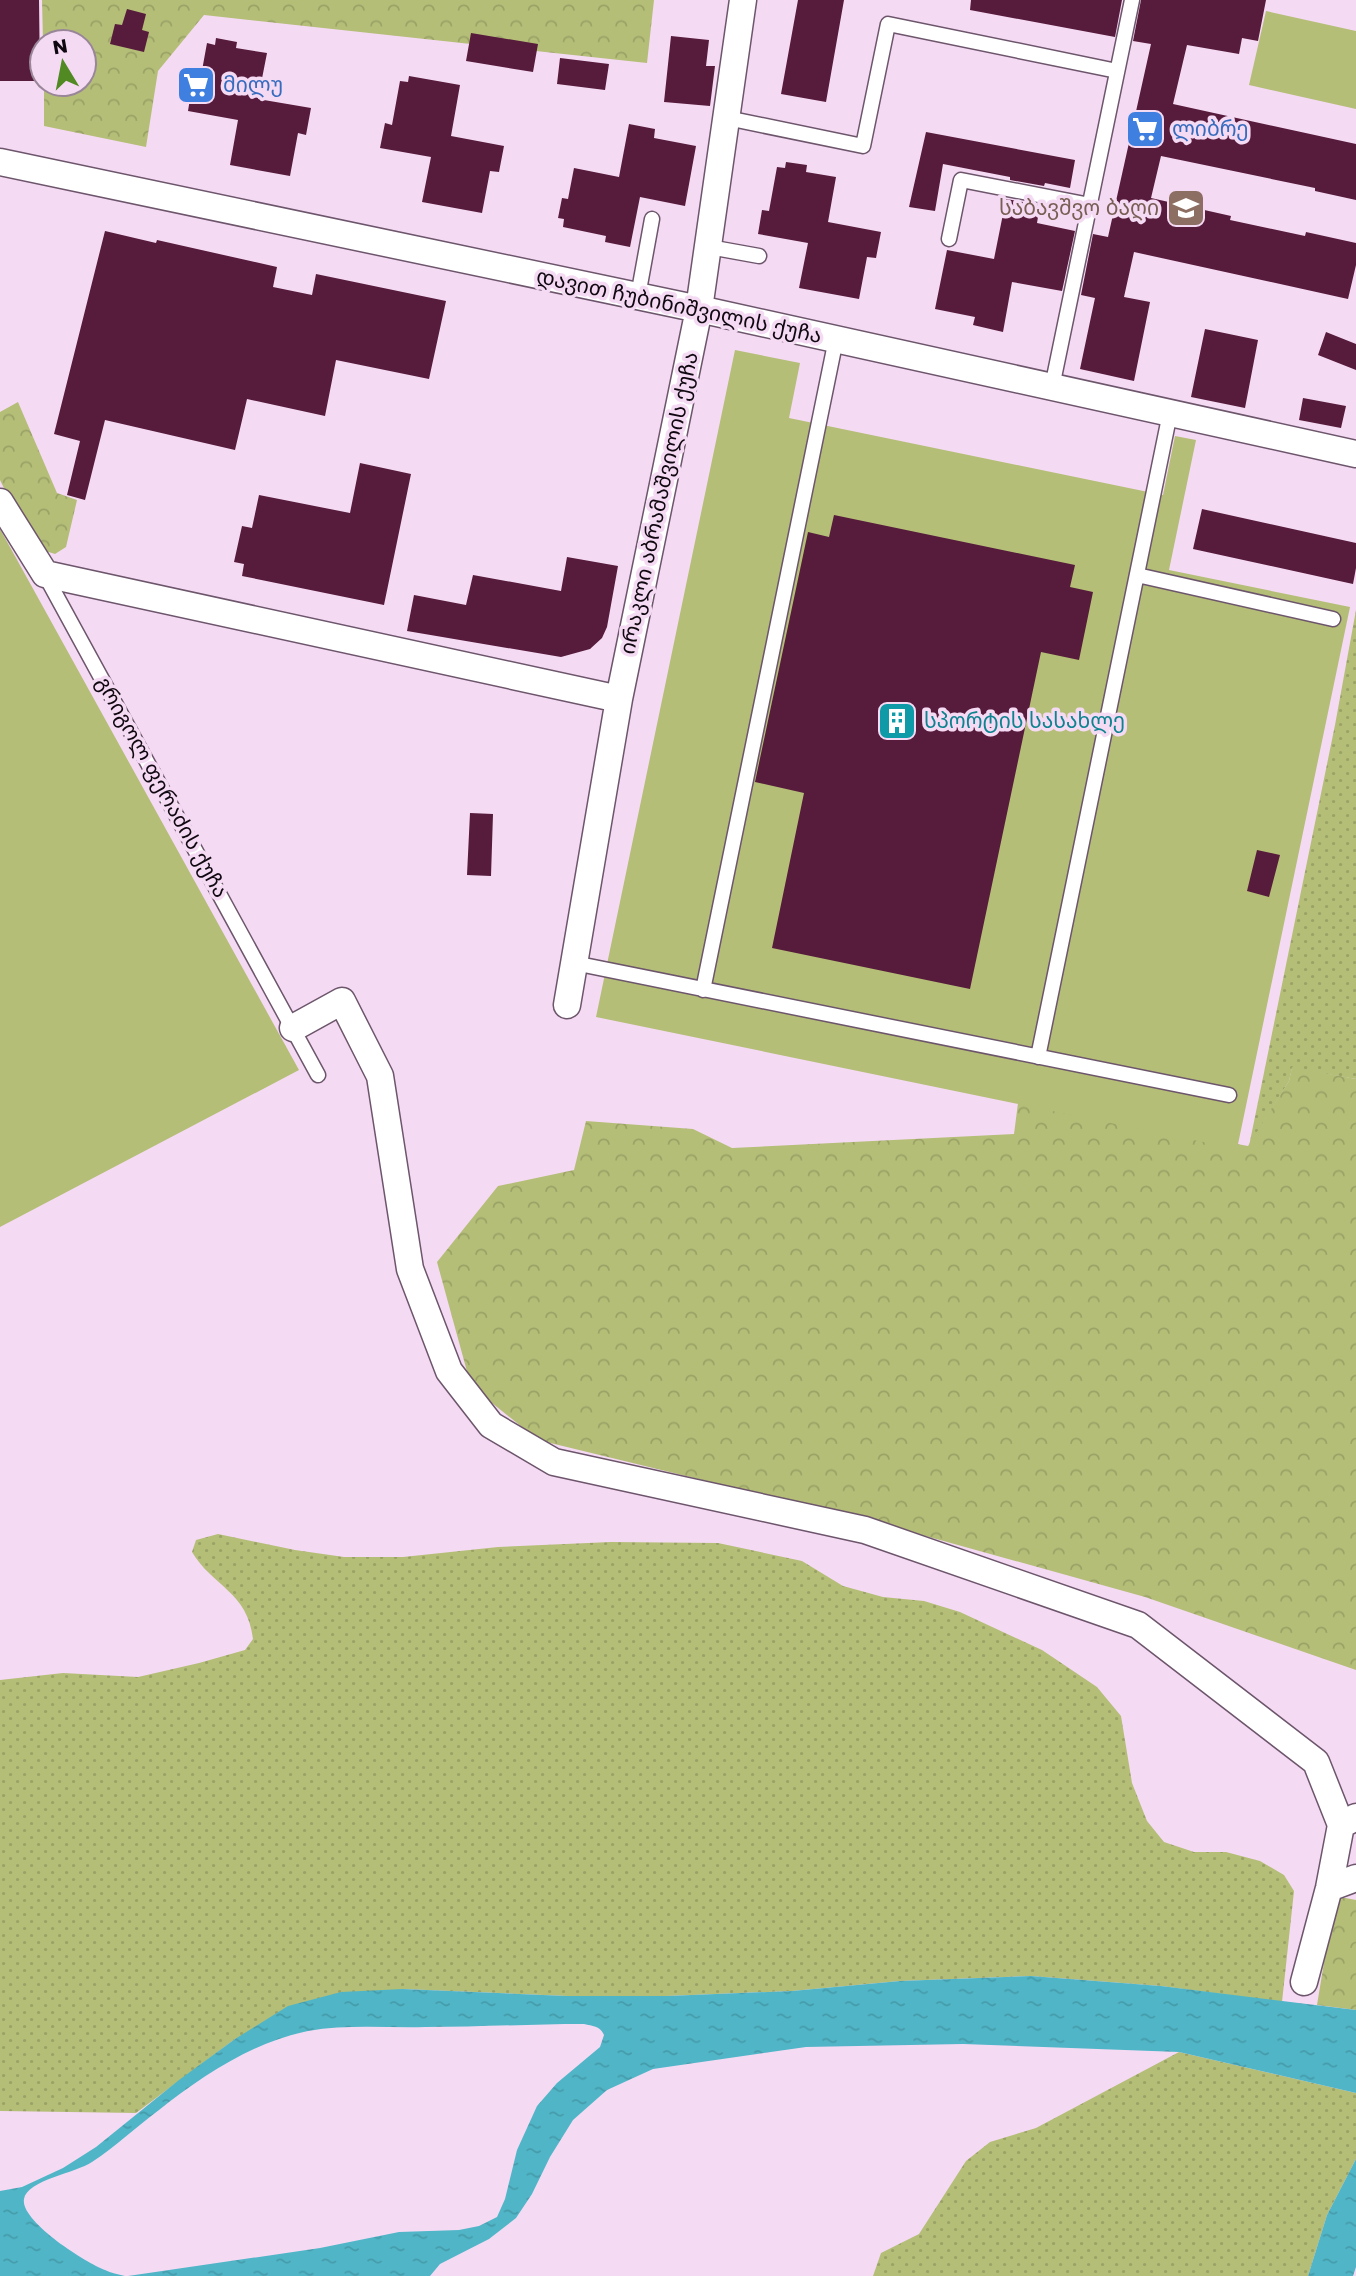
<svg xmlns="http://www.w3.org/2000/svg" width="1356" height="2276" viewBox="0 0 1356 2276" font-family="Poppins,'Noto Sans Georgian',sans-serif">
<defs>
<pattern id="grass-dots" width="8" height="8" patternUnits="userSpaceOnUse" patternTransform="scale(1.75)"><rect width="8" height="8" fill="#b4be77"/><path d="M2 2h.1M6 6h.1" fill="none" stroke="#9aa266" stroke-width="1.8" stroke-linecap="round"/></pattern>
<pattern id="forest-crowns" width="20" height="18" patternUnits="userSpaceOnUse" patternTransform="scale(1.75)"><rect width="20" height="18" fill="#b4be77"/><path d="M2 6a3 3 0 1 1 6 0M12 15a3 3 0 1 1 6 0" fill="none" stroke="#9aa266"/></pattern>
<pattern id="water-ripples" width="26" height="14" patternUnits="userSpaceOnUse" patternTransform="scale(1.75)"><rect width="26" height="14" fill="#50b6c7"/><path d="M2 4q2-2 4 0t4 0M15 11q2-2 4 0t4 0" fill="none" stroke="#459baa"/></pattern>
</defs>
<rect width="100%" height="100%" fill="#f5daf4"/>
<path fill="url(#grass-dots)" d="M1356 610V1079L1292 1068 1289 1081 1249 1146 1335 725Z
M218 1534 295 1550 344 1557H403L498 1547 611 1542 718 1543 802 1561 843 1586 883 1597 924 1601 960 1612 1042 1650 1097 1687 1121 1716 1132 1783 1147 1821 1164 1842 1194 1852H1226L1260 1861 1284 1875 1294 1891 1282 2002 1161 1986 1031 1976 900 1981 792 1991 667 1996H567L403 1989 235 2039 136 2113 0 2111V1680L63 1673 138 1677 199 1663 245 1650 253 1639C248 1592 212 1586 192 1552L196 1540Z
M1179 2052 1356 2093V2159L1327 2215 1308 2276H873L881 2253 919 2234 966 2161 990 2142 1036 2128Z"/>
<path fill="url(#forest-crowns)" d="M42 0H654L647 63 204 15 158 71 146 147 44 126V84H84V42H43Z
M18 402 57 493 77 500 66 547 55 554 33 547 0 480V412Z
M1292 1067 1356 1079V1670L1145 1597 879 1523 538 1440 471 1386 437 1262 498 1186 574 1170 586 1121 693 1129 732 1148 1014 1134 1018 1103 1248 1146 1289 1081Z
M1335 1896 1356 1900V2010L1317 2005Z"/>
<path fill="#b4be77" d="M1266 11 1356 31V109L1249 85Z
M735 350 800 363 789 418 1153 493 1163 495 1175 436 1196 440 1169 570 1350 607 1237 1149 596 1017Z
M0 529 299 1070 0 1227Z"/>
<path fill="url(#water-ripples)" d="M1031 1976 1161 1986 1356 2010V2093L1179 2052 963 2044 806 2047 653 2069 607 2090 573 2120 550 2157 532 2194 516 2218 489 2239 440 2264 430 2276H128L320 2248 399 2232 459 2230 479 2226 497 2217 505 2199 517 2150 537 2106 557 2083 600 2047 604 2035C600 2026 593 2026 584 2024 531 2024 478 2027 425 2027 386 2028 347 2024 308 2031 253 2042 202 2076 159 2110 136 2127 115 2147 92 2162 76 2173 27 2180 24 2199 20 2221 86 2263 105 2270 111 2273 118 2274 125 2276H0V2191L22 2187 63 2168 96 2147 179 2080 235 2039 288 2006 341 1992 403 1989 567 1996H667L792 1991 900 1981Z
M1356 2159V2267L1353 2276H1308L1327 2215Z"/>
<path fill="#571b3c" d="M0 0H39L40 81H0Z
M798 0H844L826 102 781 94Z
M971 0H1122L1115 37 970 10Z
M1141 0H1266L1258 41 1242 38 1239 54 1187 45 1173 104 1356 144V200L1315 191V188L1161 156 1151 198 1231 216 1230 220 1305 236 1306 232 1356 243V265L1348 299 1134 252 1124 297 1150 302 1134 381 1080 369 1095 298 1081 295 1093 234 1108 237 1151 44 1133 41Z
M127 9 146 14 142 30 149 32 144 52 110 44 115 24 122 25Z
M471 33 538 44 533 72 466 61Z
M671 36 709 40 706 66H715L710 106 664 102Z
M216 38 237 42 236 48 267 53 258 99 311 108 306 135 298 133 290 176 230 165 238 120 188 111 192 86 199 87 207 43 215 45Z
M560 58 609 64 605 90 557 84Z
M409 76 460 85 451 136 504 146 499 172 490 171 482 213 422 202 431 157 380 148 385 123 392 125 400 81 408 82Z
M629 124 655 129 654 138 696 146 685 206 640 197 630 247 605 242 606 236 563 227 564 219 558 218 562 198 568 199 574 168 619 177Z
M926 132 1075 160 1070 188 1045 183 1044 186 1010 180V177L943 164 935 211 909 207Z
M786 162 807 165 806 172 836 177 828 222 881 232 876 258 867 257 859 299 799 288 808 243 758 234 762 210 769 211 777 167 785 168Z
M1006 199 1040 205 1037 223 1075 231 1062 291 1012 282 1003 332 973 325 975 317 935 309 947 250 994 259Z
M105 231 156 243 157 240 277 267 273 287 312 295 316 274 446 301 429 379 336 360 325 416 247 399 235 450 105 420 85 500 67 495 80 441 54 434Z
M1205 329 1258 340 1245 408 1191 397Z
M1326 332 1356 344V370L1318 355Z
M1303 398 1346 406 1341 428 1299 420Z
M360 463 411 474 384 605 242 576 244 564 234 562 242 526 252 528 259 495 350 513Z
M1202 509 1356 543V568L1353 584 1193 549Z
M834 515 1075 565 1070 587 1093 592 1079 660 1041 652 970 989 772 948 804 793 755 782 808 532 829 537Z
M567 557 618 566 607 627 602 638 590 649 561 657 407 631 414 595 466 605 473 575 561 591Z
M470 813 493 814 491 876 467 875Z
M1257 850 1280 855 1269 897 1247 891Z"/>
<g fill="none" stroke-linecap="round" stroke-linejoin="round">
<defs>
<path id="lane" d="M727 118 863 146 888 24 1117 71
M949 239 961 180 1090 205
M709 247 759 256
M638 296 652 219
M1052 387 1132 0
M45 575 318 1075
M1137 575 1333 619
M574 963 1229 1095
M703 990 836 339
M1038 1057 1170 413"/>
<path id="street" d="M0 162 699 309 1356 454
M0 502 45 574 619 699
M567 1005 619 699 699 309 743 0
M293 1028 342 1001 380 1076 410 1269 449 1371 491 1425 554 1462 865 1530 1138 1625 1316 1762 1341 1825 1356 1817
M1329 1888 1356 1878
M1304 1982 1329 1888 1341 1825"/>
</defs>
<use href="#lane" stroke="#6d566c" stroke-width="17"/>
<use href="#street" stroke="#6d566c" stroke-width="29"/>
<use href="#lane" stroke="#fff" stroke-width="14"/>
<use href="#street" stroke="#fff" stroke-width="26"/>
</g>
<defs>
<symbol id="supermarket-square" viewBox="-11 -11 22 22"><rect x="-9" y="-9" width="18" height="18" rx="4" fill="#3f7fe0" stroke="#f5daf4"/><path d="M-6-5.5h2.5l.6 2H6L4.5 2H-2.5L-4.4-4H-6ZM-1.5 3.2a1.3 1.3 0 1 0 .1 0ZM3 3.2a1.3 1.3 0 1 0 .1 0Z" fill="#fff"/></symbol>
<symbol id="school-square" viewBox="-11 -11 22 22"><rect x="-9" y="-9" width="18" height="18" rx="4" fill="#8d6e63" stroke="#f5daf4"/><path d="M0-5L7-2L0 1L-7-2ZM-4 1L0 2.5L4 1V4Q0 6-4 4Z" fill="#fff"/></symbol>
<symbol id="building-square" viewBox="-11 -11 22 22"><rect x="-9" y="-9" width="18" height="18" rx="4" fill="#0f9aa8" stroke="#f5daf4"/><path d="M-4-6H4V6H1V3H-1V6H-4ZM-2.5-4.3h1.7v1.8h-1.7ZM.8-4.3h1.7v1.8H.8ZM-2.5-1h1.7V.8h-1.7ZM.8-1h1.7V.8H.8Z" fill="#fff"/></symbol>
</defs>
<g fill-rule="evenodd">
<use href="#supermarket-square" x="174" y="63" width="44" height="44"/>
<use href="#supermarket-square" x="1123" y="107" width="44" height="44"/>
<use href="#school-square" x="1164" y="186" width="44" height="44"/>
<use href="#building-square" x="875" y="699" width="44" height="44"/>
</g>
<g text-anchor="middle" stroke-width="7" stroke-linejoin="round" paint-order="stroke">
<g font-size="21" fill="#366cbe" stroke="#f5daf4" text-anchor="start">
<text x="223" y="92">მილუ</text>
<text x="1172" y="136">ლიბრე</text>
</g>
<g font-size="21" fill="#785e54" stroke="#f5daf4" text-anchor="end">
<text x="1159" y="215">საბავშვო ბაღი</text>
</g>
<g font-size="21" fill="#100810" stroke="#f5daf4">
<text transform="translate(679 306) rotate(12)" y="7">დავით ჩუბინიშვილის ქუჩა</text>
<text transform="translate(659 503) rotate(-78)" y="7">ირაკლი აბრამაშვილის ქუჩა</text>
<text transform="translate(162 787) rotate(61)" y="7">გრიგოლ ფერაძის ქუჩა</text>
</g>
<g font-size="21" fill="#0d838f" stroke="#f5daf4" text-anchor="start">
<text x="924" y="728">სპორტის სასახლე</text>
</g>
</g>
<g transform="translate(63 63) rotate(350)"><circle r="33" fill="#f5daf4" stroke="#998699" stroke-width="2"/>
<path d="M0-5L12 26L0 18L-12 26Z" fill="#518923"/>
<text y="-10" font-size="19" font-weight="bold" text-anchor="middle" fill="#100810">N</text>
</g>
</svg>
